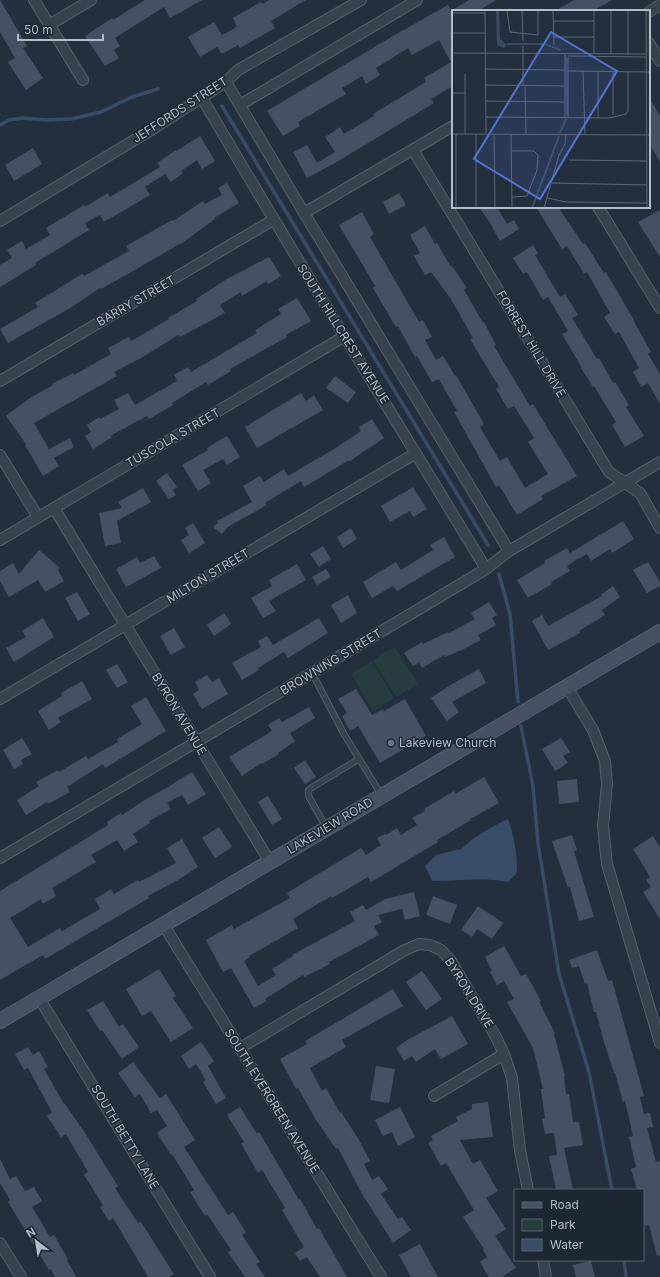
<svg xmlns="http://www.w3.org/2000/svg" width="660" height="1277" viewBox="0 0 660 1277" font-family="Inter,sans-serif">
<rect width="100%" height="100%" fill="#242f3e"/>
<path fill="#263c3f" d="M395 647 418 684 396 697 373 660Z
M372 661 394 698 373 711 351 674Z"/>
<path fill="#394c67" d="M508 819C515 840 517 852 517 873L508 882C483 877 458 881 432 881L425 866 436 855 461 849 474 838 492 827Z"/>
<g fill="none" stroke-linecap="round" stroke-linejoin="round">
<path stroke="#394c67" stroke-width="3.5" d="M222 106 488 545
M0 125 9 120 22 118 46 120 71 119 101 112 132 97 158 89
M499 574 510 614 518 702
M521 726 533 786 538 843 559 974 589 1072 612 1190
M624 1260 626 1277"/>
</g>
<path fill="#455162" d="M0 0 27 46 23 48 43 78 26 90 8 62 15 58 0 32Z
M145 0H202L170 18 164 7 115 38 120 46 114 50 119 58 105 66 85 36 112 18 113 20Z
M269 0H306L271 21 275 28 240 48 238 45 222 54 217 47 200 57 188 37 214 22 222 35 237 27 233 18 261 2 262 4Z
M469 0H496L478 11H452L453 14V86L431 99 434 103 335 163 307 178 293 152 307 145 317 163 335 152 325 137 340 127 344 134 374 116 373 114 426 82 424 78 451 62 439 40 412 55 408 48 376 68 380 75 366 84 362 76 342 88 346 94 298 122 300 126 283 136 267 111 393 36 448 5 451 11Z
M574 0H612L592 11H555Z
M649 97 660 116V162L649 143Z
M200 136 215 161 202 169 197 160 181 171 183 173 171 182 165 174 145 187 150 195 104 222 100 215 85 223 89 230 35 263 36 265 0 287V265L12 258 7 250 22 241 26 249 50 235 46 228 84 205 85 207 108 193 110 197 160 167 157 163 176 150V151Z
M33 148 42 164 14 181 5 165Z
M227 183 239 203 214 218 215 219 185 241 126 275 101 289 100 288 72 307 8 343 0 329 38 307 35 303 82 274 84 276 129 251 126 246 172 220 173 221 203 201 205 204 222 195 218 188Z
M399 193 406 205 389 214 383 202Z
M479 207H497L507 224 514 220 519 229 500 241 490 223Z
M536 207H558L583 244 585 243 604 273 606 272 635 322H634L651 352 648 354 660 374V404L648 383 641 387 633 372 639 368 619 332 615 334 604 317 610 313 587 272 584 274 567 246 562 249Z
M660 210V257L638 222Z
M362 212 374 234 370 237 419 322 423 320 432 337 425 340 436 360 443 356 455 376 456 375 484 424 480 427 500 461 507 457 525 488 548 474 528 442 534 438 514 406 508 409 496 389 499 387 470 339 473 338 451 299 431 272 425 275 414 256 420 253 410 235 425 226 435 244 437 243 451 267 452 266 467 288 464 290 483 323 484 322 496 345 494 346 530 406 533 404 577 476 541 496 543 499 517 515 499 485 496 487 454 412 457 411 439 379 432 382 417 356 415 357 398 326 396 327 373 288 375 286 339 225Z
M533 245 538 253 535 255 560 297 565 294 578 315 572 318 597 359 599 358 613 383 615 382 629 405 626 407 644 436 625 447 612 425 616 422 594 386 593 387 581 368H582L562 334 568 331 548 297 543 300 527 272 523 274 513 258Z
M269 257 281 276 268 284 267 281 242 296 241 292 220 305 225 313 180 337 178 335 141 358 114 372 117 376 34 423 49 449 70 438 74 447 54 458 59 466 43 476 25 445 26 444 6 416 30 398 53 385 52 384 73 373 74 375 111 354 108 348 129 337 131 341 169 319 168 318 197 301 196 299 227 279Z
M297 298 311 321 286 335 287 337 230 369 231 371 208 385 206 382 172 403 173 405 149 419 147 416 110 436 112 437 93 449 85 436 91 432 87 425 99 417 100 419 119 409 114 400 128 393 135 405 177 381 174 375 188 367 191 372 257 333 255 330 281 314 278 309Z
M335 376 356 392 348 403 326 388Z
M301 393 306 401 314 395 323 410 257 448 245 427Z
M372 419 384 438 350 461 349 460 304 487 301 481 265 503 266 505 260 509 229 526 222 534 213 527 218 523 217 521 252 502 243 486 260 476 264 482 284 469 288 476 334 449 361 431 359 427Z
M227 436 240 457 227 465 223 459 203 470 211 483 198 491 182 465 208 450 207 448Z
M167 473 177 487 173 490 176 495 169 499 156 481Z
M413 487 427 509 413 517 410 511 390 522 381 506Z
M143 488 151 502 117 521 121 543 105 546 99 513 122 508 118 502Z
M623 521 634 539 612 553 610 549 591 561 587 554 576 560 567 566 570 571 551 582 552 584 528 598 517 580 545 563 544 561 567 548 570 553Z
M193 523 205 543 189 553 181 540 189 535 185 528Z
M351 528 357 539 343 548 337 537Z
M444 537 455 557 397 591 393 586 372 598 363 582 396 562 401 570 433 550 430 545Z
M323 546 331 559 319 567 310 554Z
M39 550 60 568 58 570 64 581 45 592 38 580 9 597 0 581V571L13 563 19 574Z
M154 556 161 568 126 587 116 569 137 557 140 563Z
M648 562 660 582V586L647 593 633 570Z
M297 564 306 580 269 601 276 611 263 618 251 598 272 586 269 580Z
M326 569 331 577 317 585 312 577Z
M613 586 620 597 602 610 605 615 579 631 580 633 548 650 532 621 542 615 548 626 602 596 601 595Z
M77 592 90 614 78 621 65 598Z
M348 595 357 613 341 623 331 605Z
M489 602 497 615 492 618 496 625 478 635 481 640 462 650 445 657 444 655 422 668 419 663 413 666 404 653 422 642 423 644 448 632 449 633 475 619 471 613Z
M224 613 231 624 214 636 207 625Z
M43 618 54 637 14 662 6 648 26 637 22 631Z
M319 618 328 633 288 658 284 652 258 668 259 670 242 680 232 663 261 647 258 641 267 636 273 645Z
M174 628 185 647 171 655 160 636Z
M117 664 128 682 117 688 106 670Z
M479 669 486 683 452 702 459 712 447 721 431 698 452 684Z
M207 675 212 682 219 678 228 694 202 709 193 694 199 690 195 682Z
M82 681 92 699 58 718 61 722 49 730 38 711 62 696 61 693Z
M356 689 372 715 383 709 384 711 405 699 426 736 380 763 358 726 350 731 342 716 347 713 338 699Z
M146 697 166 731 105 768 103 764 67 787 70 792 48 804 47 802 26 815 17 800 39 786 36 782 58 770 59 772 86 756 88 759 118 742 117 739 142 724 131 706Z
M309 707 315 718 290 733 295 741 278 753 279 754 262 764 261 763 242 776 229 757 272 731 268 725 279 718 282 722Z
M22 738 32 754 21 760 23 764 14 769 3 750Z
M561 738 570 752 563 756 568 763 555 771 542 749Z
M305 760 316 777 305 784 294 768Z
M192 772 206 794 188 805 182 795 167 803 171 809 149 821 150 823 133 834 138 842 124 851 117 840 91 855 96 862 52 888 56 896 43 904 41 899 10 918 28 947 60 928 62 931 100 909 95 899 111 889 114 894 138 880 139 882 176 863 167 848 182 839 198 867 178 880 148 896 149 898 45 959 43 955 0 980V891L108 825 107 822 121 813 122 815 148 798 168 787Z
M484 777 499 803 470 819 471 820 437 840 438 842 371 882 368 877 332 898 331 896 293 919 298 928 249 956 250 957 244 961 258 986 276 975 272 969 293 956 292 955 355 921 350 912 363 905 366 910 385 899 414 892 420 916 405 920 402 909 378 915 382 922 374 926 379 935 329 962 330 964 304 977 303 975 265 999 266 1001 254 1008 231 968 223 972 206 940 232 925 234 929 290 898 287 893 361 848 366 855 381 845 377 838 385 834 386 835 397 828 401 835 417 825 412 818 425 811 424 809 454 791 455 794Z
M577 779 579 802 559 804 557 781Z
M268 796 282 819 272 825 258 802Z
M219 827 232 847 215 858 202 838Z
M572 835 577 850 574 851 594 917 579 921 570 887 568 888 552 841Z
M653 836 660 847V919L643 892 651 887 646 880 650 877 633 849Z
M433 896 457 905 450 924 426 915Z
M478 906 503 923 492 939 477 929 472 937 461 930Z
M504 946 521 976 526 974 541 1001 539 1002 555 1033 554 1034 565 1076 564 1077 566 1094H569L573 1122H579L583 1145 564 1148 573 1190H556L549 1156 557 1155 554 1133 545 1134 542 1119 545 1118 541 1089H543L533 1048 507 1002 514 999 504 981 497 985 490 972 492 971 485 957Z
M597 950 608 981 612 980 644 1096 640 1097 644 1114 650 1113 653 1127 647 1128 656 1162 660 1161V1255L657 1256 649 1225 645 1226 643 1219V1190H637L631 1169 636 1167 629 1137 633 1136 625 1101 623 1102 615 1073H614L604 1042 596 1012H594L587 983 585 984 579 966 572 968 569 960Z
M159 969 176 996 173 998 193 1028 171 1042 151 1011 142 1016 126 989Z
M422 971 442 999 426 1010 406 982Z
M393 989 403 1006 342 1040 346 1047 310 1068 322 1091 326 1088 340 1113 341 1112 359 1140 370 1161 364 1164 372 1180 379 1176 388 1189 381 1194 398 1219 402 1217 411 1230 393 1243 361 1192 338 1148 336 1149 316 1120 298 1088 296 1089 280 1059 307 1044 305 1041Z
M103 1001 119 1027 123 1024 139 1047 122 1059 102 1030 100 1031 87 1010Z
M452 1016 468 1044 441 1059 435 1049 416 1062 412 1056 404 1061 396 1048 407 1040Z
M201 1042 214 1061 208 1066 226 1098 216 1104 203 1082 206 1080 196 1064 189 1069 181 1056Z
M28 1047 33 1055 39 1051 48 1067 44 1069 64 1104H65L85 1133 118 1186 115 1188 138 1223 141 1222 174 1274 169 1277H148L113 1218 109 1221 100 1207 103 1205 84 1175 88 1172 66 1134 61 1137 47 1116 52 1112 28 1068 24 1070 15 1054Z
M133 1062 160 1098 166 1094 195 1140 184 1147 228 1215 233 1212 246 1232 242 1235 260 1262 256 1264 265 1277H245L228 1252 231 1250 207 1214 205 1216 190 1192 194 1190 172 1154 171 1155 157 1133 167 1126 157 1110 151 1113 140 1094 135 1097 118 1073Z
M376 1066 395 1069 389 1103 370 1100Z
M488 1102 493 1137 460 1140 473 1164 480 1160 498 1191 486 1198 506 1229 495 1236 516 1268 502 1277H489L480 1262 487 1257 483 1250 484 1249 463 1217 474 1210 446 1163 441 1166 428 1143 433 1140 431 1136 458 1121 456 1117 472 1109V1104Z
M240 1107 257 1134 259 1132 299 1200 300 1199 317 1229 319 1228 347 1277H320L307 1257 300 1261 295 1253 304 1247 282 1210 285 1208 262 1170 258 1173 241 1143 244 1142 227 1115Z
M400 1107 415 1137 398 1146 392 1132 383 1136 375 1120Z
M0 1159 10 1179 16 1176 25 1191 34 1187 42 1201 32 1207 50 1237 54 1235 68 1259 67 1260 76 1277H55L51 1269 49 1270 8 1202 10 1200 0 1183Z
M420 1244 438 1277H411L399 1255Z
M591 1261 595 1277H576L573 1265Z"/>
<g fill="none" stroke-linecap="round" stroke-linejoin="round">
<defs>
<path id="lane" d="M312 673 344 734 382 796
M326 827 309 797 308 791 311 788 359 759"/>
<path id="street" d="M34 0 83 80
M649 12 660 5
M49 25 91 0
M649 43 660 61
M226 82 304 213 509 551
M202 98C294 256 391 412 486 569
M240 105 417 0
M413 150 609 472 640 493 660 528
M598 207 660 308
M304 213 453 126
M0 221 156 127 226 82 238 70 361 0
M0 381 273 220
M0 455 38 517
M54 508 270 862
M0 540 345 336
M567 687 593 730 605 761 607 784 603 826 607 864 660 1043
M0 699 416 453
M0 858 196 742 486 569 509 551 660 462
M163 924 381 1277
M39 998 210 1277
M240 1048 405 950 419 944 430 945 441 950 451 961 496 1037 504 1054 512 1078 520 1150 528 1190
M434 1096 504 1054
M0 1243 21 1277
M543 1260 546 1277"/>
<path id="secondary" d="M0 1021 660 632"/>
</defs>
<use href="#lane" stroke="#565f6c" stroke-width="7"/>
<use href="#street" stroke="#565f6c" stroke-width="12"/>
<use href="#secondary" stroke="#565f6c" stroke-width="16"/>
<use href="#lane" stroke="#38414e" stroke-width="5"/>
<use href="#street" stroke="#38414e" stroke-width="10"/>
<use href="#secondary" stroke="#465061" stroke-width="14"/>
</g>
<circle fill="#6b7280" stroke="#1d2633" stroke-width="1.5" cx="391" cy="743" r="4"/>
<g text-anchor="middle" stroke-width="3" stroke-linejoin="round" paint-order="stroke">
<g font-size="12" fill="#b4bcc9" stroke="#1d2633">
<text transform="translate(180 110) rotate(-33)" y="4">JEFFORDS STREET</text>
<text transform="translate(136 301) rotate(-30)" y="4">BARRY STREET</text>
<text transform="translate(343 334) rotate(58)" y="4">SOUTH HILLCREST AVENUE</text>
<text transform="translate(531 344) rotate(59)" y="4">FORREST HILL DRIVE</text>
<text transform="translate(173 438) rotate(-30)" y="4">TUSCOLA STREET</text>
<text transform="translate(208 576) rotate(-31)" y="4">MILTON STREET</text>
<text transform="translate(331 662) rotate(-31)" y="4">BROWNING STREET</text>
<text transform="translate(179 714) rotate(59)" y="4">BYRON AVENUE</text>
<text transform="translate(330 826) rotate(-31)" y="4">LAKEVIEW ROAD</text>
<text transform="translate(469 993) rotate(58)" y="4">BYRON DRIVE</text>
<text transform="translate(272 1101) rotate(58)" y="4">SOUTH EVERGREEN AVENUE</text>
<text transform="translate(125 1137) rotate(59)" y="4">SOUTH BETTY LANE</text>
</g>
<g font-size="12" fill="#b4bcc9" stroke="#1d2633" text-anchor="start">
<text x="399" y="747">Lakeview Church</text>
</g>
</g>
<g transform="translate(452 10)">
<rect width="198" height="198" fill="#242f3e"/>
<path d="M194 0H198V45H195Z" fill="#263c3f"/>
<path d="M44 0H47L48 29 55 35 52 38 45 35Z" fill="#394c67"/>
<path fill="none" stroke="#394c67" stroke-width="2" d="M55 34H92L109 40M114 46 115 105M108 123 114 109M80 198 107 126"/>
<path fill="none" stroke="#5e6776" stroke-width="1" d="M33 0 34 123M55 0 58 22 86 25V0M70 0 71 31M101 0 102 35M142 0V43M159 0V43M176 0V45M194 0 195 198M0 3H33M102 11H142M0 23H33M102 27H142M71 36V76M0 43 194 44M113 44V108M116 46 194 47M116 47V107M33 59 113 60M116 61 198 62M131 61 133 125M146 62V108M161 62V105M13 64V124M33 75 113 76M73 76 74 124M0 83H13M34 91 113 92M34 107 157 108 174 104 176 101V62M0 124 198 125M4 124V198M24 124V198M42 124 43 198M59 124 60 198M60 141H82L86 145 85 160 75 186 60 187M117 150 195 151M100 173 195 175M95 188 114 192 195 193M92 198 107 145 113 134 114 124"/>
<path fill="#5274d3" fill-opacity="0.15" stroke="#5274d3" stroke-width="2" d="M99 22 165 61 88 189 22 149Z"/>
<rect width="198" height="198" fill="none" stroke="#b4bcc9" stroke-width="2"/>
</g>
<rect x="514" y="1189" width="130" height="72" fill="#1d2633" stroke="#59626f"/>
<rect x="522" y="1202" width="20" height="6" fill="#465061" stroke="#59626f"/>
<text x="550" y="1209" font-size="12" fill="#b4bcc9">Road</text>
<rect x="522" y="1219" width="20" height="12" fill="#263c3f" stroke="#59626f"/>
<text x="550" y="1229" font-size="12" fill="#b4bcc9">Park</text>
<rect x="522" y="1239" width="20" height="12" fill="#394c67" stroke="#59626f"/>
<text x="550" y="1249" font-size="12" fill="#b4bcc9">Water</text>
<g transform="translate(36 1241) rotate(329)" stroke="#1d2633" stroke-width="3" paint-order="stroke">
<path d="M0-3L7 15L0 10L-7 15Z" fill="#b4bcc9"/>
<text y="-6" font-size="11" font-weight="bold" text-anchor="middle" fill="#b4bcc9">N</text>
</g>
<path d="M18 34v6h85v-6" fill="none" stroke="#b4bcc9" stroke-width="2"/>
<text x="24" y="34" font-size="12" fill="#b4bcc9" stroke="#1d2633" stroke-width="3" paint-order="stroke">50 m</text>
</svg>
